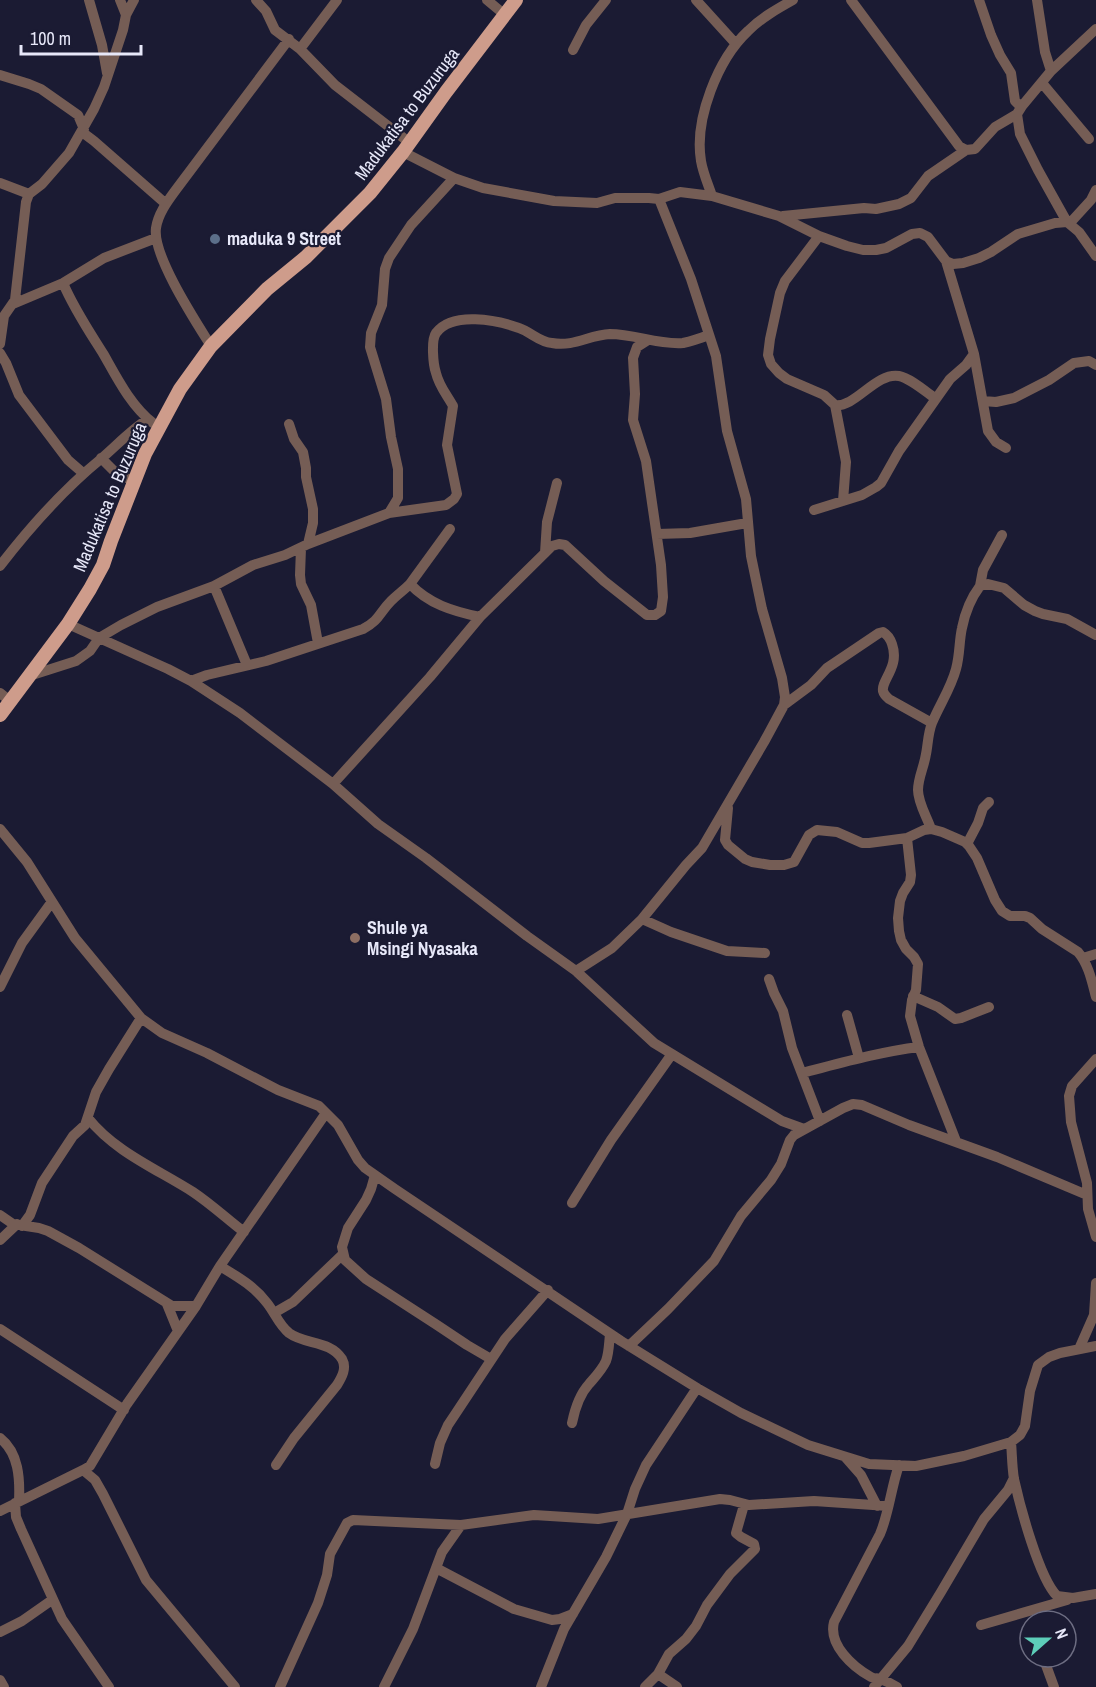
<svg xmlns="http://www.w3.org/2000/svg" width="1096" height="1687" viewBox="0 0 1096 1687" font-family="'Archivo Narrow',sans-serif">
<rect width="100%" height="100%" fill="#1b1b33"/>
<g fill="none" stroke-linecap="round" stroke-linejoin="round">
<path stroke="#755d55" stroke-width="10" d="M89 0 102 45 107 73
M256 0 266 11 275 30 300 49 335 85 410 143
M487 0 505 15
M696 0 736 44
M851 0 959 146 966 150 975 149 995 127 1017 114
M979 0 991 35 1000 55 1011 73 1015 101 1021 107
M1037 0 1045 52 1051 71
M126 15 134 0
M300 49 337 0
M573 50 586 25 606 0
M0 75 29 84 41 89 78 115 84 129
M1042 83 1089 139
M82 132 94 141 166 204
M403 152 454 178 483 188 554 201 597 203 615 198H649L659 199 680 192 712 196 779 216 819 236 847 246 863 250H876L886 248 912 234 920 233 928 237 946 261 953 264 963 263 979 258 991 252 1018 234 1055 223 1067 222 1079 232 1096 256
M0 183 29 194
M712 196C708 184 703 173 701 161 694 119 718 59 748 31 761 18 777 9 793 0
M783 216 864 208 876 209 899 204 911 198 928 176 966 150
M1067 222 1038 170 1020 134 1017 114 1022 106 1051 71 1096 29
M1070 223 1091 200 1096 190
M819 236 785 281 780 293 770 339 768 355 771 364 779 373 787 379 824 395 835 405C855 408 876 372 899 376 910 378 926 392 936 399
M63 283C74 309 89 331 104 355 117 378 131 406 153 423
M13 304 63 283 104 258 156 238
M0 344 4 316 15 300 26 202 29 194 42 184 69 153 94 109 104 87 123 30 126 15 120 0
M211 346C196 322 152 255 156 228 158 214 167 202 175 191L289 39
M0 353 6 363 19 395 68 460 83 473
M974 354 988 431 996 442 1006 448
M983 401 996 402 1014 398 1049 380 1074 363 1089 361 1096 365
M835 405 846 462 843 501
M289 424 294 439 303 452 306 468V477L313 509V523L308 544
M101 458 113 470 134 482
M814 510 862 495 876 487 881 483 899 451 950 379 966 365 974 354 946 261
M389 513 398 498V469L391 437 386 399 370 347 371 333 382 305 385 269 389 258 411 225 454 178
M657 534 690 533 747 523
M301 548 300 575 301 584 311 605 318 643
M545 553 547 522 557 483
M0 566C30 527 64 489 102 458 117 445 131 430 148 419
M410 584C429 604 452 611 480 617
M214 586 247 665
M980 586 983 570 1002 535
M68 624 168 669 191 681 240 713 333 784 378 824 426 858 527 936 576 971 654 1043 782 1121 804 1129
M29 676 76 661 90 651 99 638 121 625 157 607 214 586 253 565 285 555 308 544 389 513 446 505 454 499 457 494 447 445 453 406C447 395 439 386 436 373 433 364 431 340 436 333 452 311 497 320 519 328 531 332 539 342 552 343 574 347 589 335 610 334 635 334 658 345 683 343 692 341 701 338 709 335
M191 681 207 675 266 661 363 629C380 620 379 613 391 601 397 595 404 590 410 584L450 529
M0 693 10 701
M784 705 811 685 827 668 879 633 883 632C888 635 890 638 892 644 900 667 881 680 883 691 884 695 887 697 889 699L932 723
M333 784 430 677 480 617 552 546 559 544 565 545 604 581 647 615H655L661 611 663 597 661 565 649 482 646 461 633 420 635 394 633 358 637 347 648 340
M728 808 725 840 728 845 745 859 752 862 770 865H784L794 862 809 835 817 830 837 832 862 843H869L907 838 924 830 931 829 942 832 965 842 969 846 977 858 995 900 1002 911 1010 916H1025L1030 918 1042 929 1078 952C1089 965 1092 982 1096 997
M0 829 27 862 75 938 141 1018 162 1033 207 1053 278 1090 319 1106 338 1125 358 1160 365 1168 395 1189 621 1341 697 1388 741 1413 808 1445 869 1464 916 1466 964 1456 1011 1442 1020 1435 1025 1426 1030 1391 1038 1365 1049 1357 1060 1353 1096 1346
M931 829C927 817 918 803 918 790 918 778 924 767 926 754 928 744 928 733 932 723 940 704 951 688 956 669 960 655 959 641 962 628 965 613 971 598 980 586L988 584 1004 588 1024 605 1035 611 1043 614 1067 619 1096 635
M907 838 911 875 910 882 903 893 900 901 898 918 899 931 901 940 906 949 914 957 918 964 916 990 912 1000 910 1016 919 1047 956 1141
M967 844 978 823 983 808 989 802
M642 919 671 932 727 951 765 953
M1083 958 1096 954
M576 971 612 948 642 919 686 865 702 848 764 742 784 705 785 697 782 678 762 609 751 556 746 499 727 431 716 356 691 279 659 199
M769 979 774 993 783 1011 792 1048 820 1121
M0 987 22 943 51 903
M913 996 938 1007 955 1019 961 1018 989 1007
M847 1015 859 1058
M1096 1059 1072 1086 1069 1096 1071 1122 1087 1183 1088 1209 1096 1237
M802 1073C841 1063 879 1052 919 1047
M88 1118C115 1152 157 1169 193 1192 211 1204 227 1219 244 1232
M375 1175 371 1189 366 1200 348 1228 342 1247 345 1260 366 1279 437 1325 467 1345 491 1359
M572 1203 611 1140 672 1054
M0 1215 13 1224 39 1228 48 1231 79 1248 172 1306H196
M22 1226 30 1215 42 1183 73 1136 85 1125 96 1092 109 1069 141 1018
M0 1240 17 1224
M220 1266C238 1277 254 1286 267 1303 275 1313 279 1325 289 1333 305 1345 330 1340 342 1359 347 1368 342 1377 337 1385L294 1438 276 1465
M167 1304 178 1331
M274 1313 293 1302 343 1254
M0 1329 124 1410
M629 1346 668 1309 714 1261 741 1216 771 1180 781 1164 790 1140 794 1135 843 1108 853 1104 862 1105 909 1125 997 1157 1087 1195
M1079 1349 1094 1315 1096 1283
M572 1423C575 1408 579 1395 589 1384 595 1377 602 1370 606 1361 609 1353 609 1343 610 1334
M0 1438C19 1453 20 1479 19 1501
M1011 1442C1012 1454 1012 1467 1014 1479 1020 1506 1039 1578 1057 1596L1073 1598 1096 1594
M846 1458 861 1475 877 1506
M435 1464 440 1443 448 1425 458 1410 505 1339 548 1290
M83 1470 95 1480 103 1494 146 1580 235 1687
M15 1503 16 1517 21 1529 62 1619 109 1687
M0 1511 83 1470 90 1466 127 1404 196 1306 220 1266 326 1113
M436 1568 514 1609 552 1620 560 1619 573 1614
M981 1625 1067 1600
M0 1632 22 1621 52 1600
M1043 1657 1054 1687
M658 1674 677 1687
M0 1680 4 1687
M280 1687 318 1603 327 1575 330 1554 347 1523 353 1520 461 1525 534 1515 598 1519 720 1499 730 1500 749 1505 814 1501 888 1506
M384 1687 413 1629 442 1552 461 1525
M541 1687 564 1629 606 1557 627 1514 635 1489 646 1465 697 1388
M645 1687 658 1674 669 1654 686 1639 696 1626 707 1605 730 1574 755 1549 754 1544 741 1537 736 1533 744 1505
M874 1687 908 1646 941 1592 984 1519 1008 1490 1014 1478
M897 1687C892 1684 886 1681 880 1679 874 1677 878 1680 871 1677 853 1667 828 1645 834 1622L880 1534C889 1513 891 1488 899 1465"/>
<path stroke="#ce9c8b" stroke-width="14" d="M0 715 68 624 90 589 103 565 111 541 145 454 180 389 211 346 267 289 306 257 370 193 403 152 446 92 516 0"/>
</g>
<circle fill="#5c6f8a" stroke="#1b1b33" stroke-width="2" cx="215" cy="239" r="6"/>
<circle fill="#8d6e63" stroke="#1b1b33" stroke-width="2" cx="355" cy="938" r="6"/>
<g text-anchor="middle" stroke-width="4.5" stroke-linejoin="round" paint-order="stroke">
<g font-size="18" fill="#e7e8f9" stroke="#1b1b33">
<text transform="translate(407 114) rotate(-53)" y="6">Madukatisa to Buzuruga</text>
<text transform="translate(110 497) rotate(-67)" y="6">Madukatisa to Buzuruga</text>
</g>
<g font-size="18" font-weight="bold" fill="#e7e8f9" stroke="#1b1b33" text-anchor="start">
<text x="227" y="245">maduka 9 Street</text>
<text x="367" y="934">Shule ya<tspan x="367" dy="21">Msingi Nyasaka</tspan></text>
</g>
</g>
<g transform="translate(1048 1639) rotate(69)"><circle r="28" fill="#1b1b33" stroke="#6d6d82" stroke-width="1.5"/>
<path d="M0-4.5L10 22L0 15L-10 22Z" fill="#5dceb9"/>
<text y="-9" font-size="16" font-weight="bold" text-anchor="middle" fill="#e7e8f9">N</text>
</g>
<path d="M21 45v9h120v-9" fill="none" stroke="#e7e8f9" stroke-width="3"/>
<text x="30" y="45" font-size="18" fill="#e7e8f9" stroke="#1b1b33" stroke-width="4.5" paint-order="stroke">100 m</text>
</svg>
